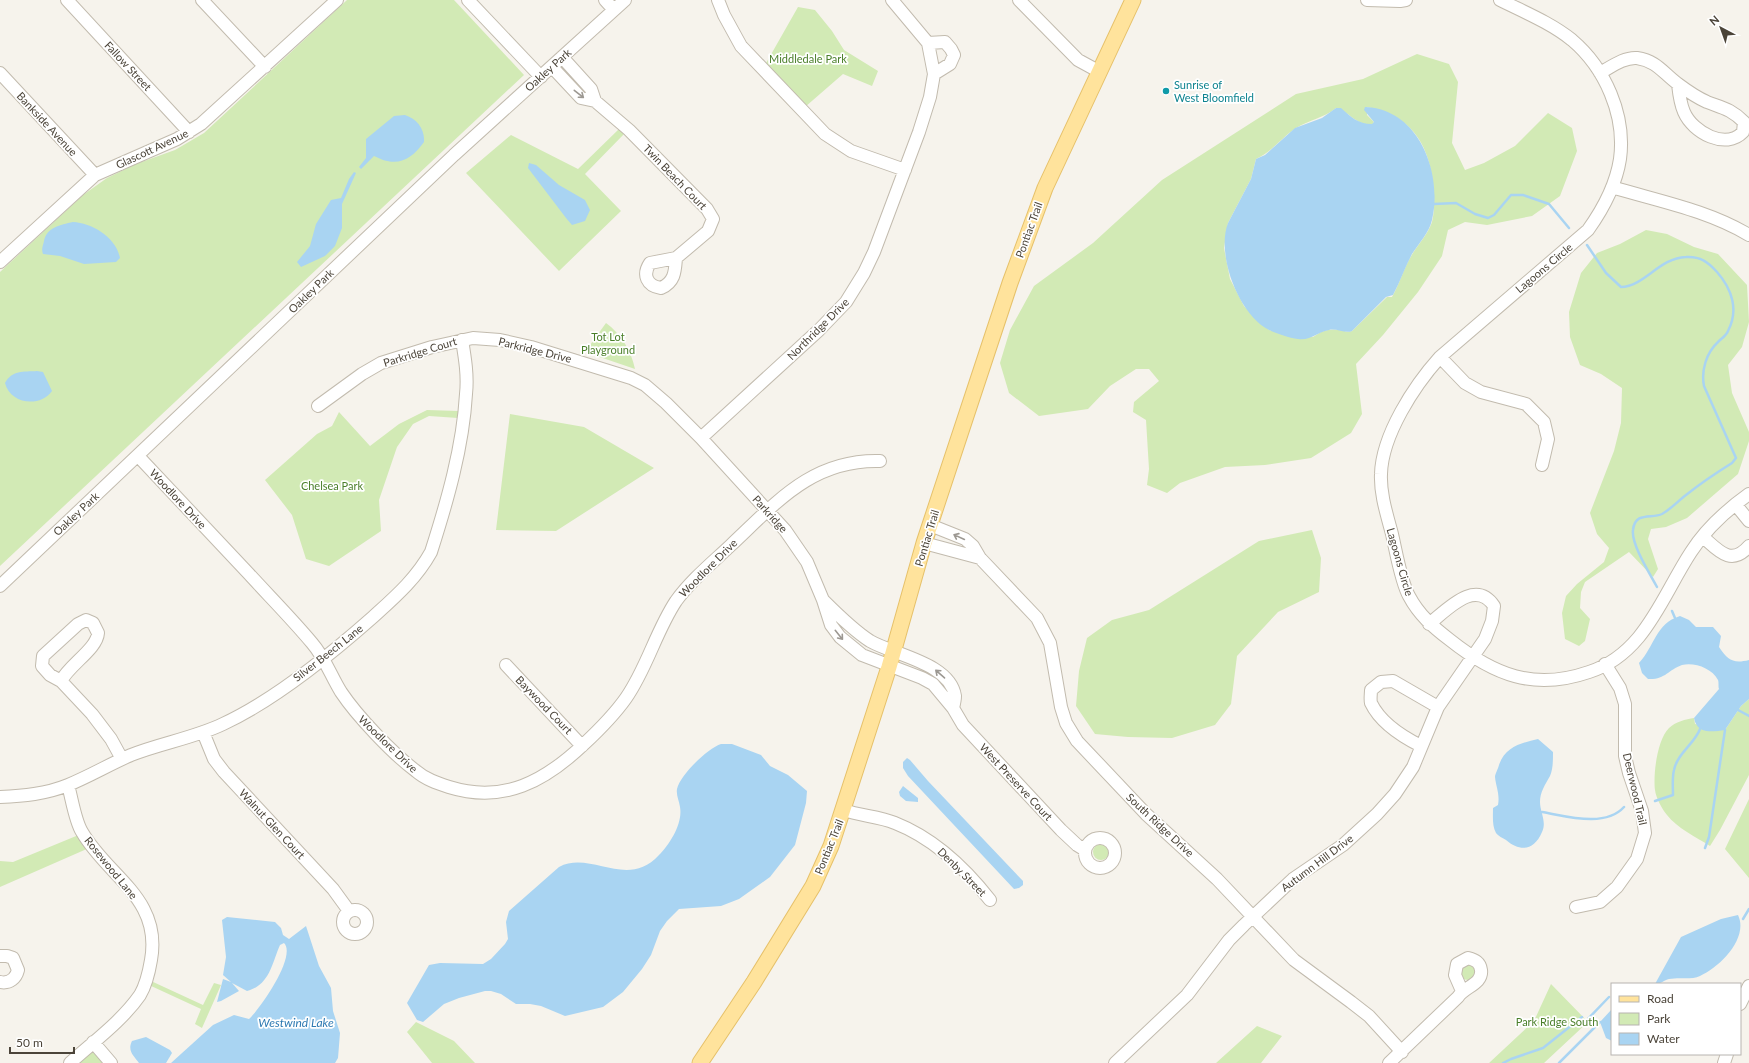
<svg xmlns="http://www.w3.org/2000/svg" width="1749" height="1063" viewBox="0 0 1749 1063" font-family="Lato,sans-serif">
<rect width="100%" height="100%" fill="#f6f3ec"/>
<path fill="#d2eab5" fill-rule="evenodd" d="M347 0H454L524 75 0 566V272L83 195 107 178 136 164 175 150 204 133Z
M798 7 815 10 832 31 844 50 878 71 872 86 843 74 805 107 765 65Z
M1417 54 1449 64 1458 82 1452 143 1465 170 1484 163 1515 146 1548 113 1572 128 1577 151 1560 196 1532 216 1487 225 1465 222 1448 230 1442 256 1418 292 1383 335 1356 364 1362 414 1351 433 1311 458 1265 465 1225 467 1180 483 1167 493 1147 485 1149 469 1146 420 1133 412 1134 402 1159 381 1149 369H1136L1110 386 1088 409 1039 416 1009 393 1000 363 1010 330 1034 286 1093 243 1162 180 1296 94 1363 79ZM1367 107C1409 115 1428 141 1433 183 1434 196 1435 210 1432 222 1428 234 1419 243 1413 253 1404 267 1400 283 1392 297H1387L1352 331C1346 333 1344 330 1339 330 1329 328 1321 331 1313 337L1269 330 1244 306 1230 279 1224 248 1228 223 1251 179 1256 159C1272 152 1282 137 1296 128 1309 120 1324 118 1336 108 1350 112 1354 124 1372 125L1374 122 1367 115Z
M619 129 625 133 585 174 621 211 559 271 466 173 511 135 578 169Z
M1646 230 1667 234 1694 247 1718 254 1747 285 1749 322 1742 347 1728 365 1732 393 1749 432V441L1738 474 1687 518 1666 527 1651 529 1648 539 1658 569 1653 577 1629 552 1585 582 1581 592 1580 608 1590 619 1585 641 1579 646 1565 639 1562 613 1566 596 1577 584 1604 562 1609 548 1597 534 1590 513 1614 451 1621 423 1622 388 1601 374 1580 365 1570 337 1569 312 1581 273 1597 253 1620 244Z
M606 323C621 334 631 350 635 369L585 352Z
M427 410 459 411 458 418 429 416 413 424 397 447 379 500 381 531 329 566 306 559 292 515 265 480 317 434 332 426 339 412 370 446 399 424Z
M510 414 584 427 654 468 556 531 496 530Z
M1312 530 1321 558 1319 592 1278 612 1237 656 1231 704 1215 725 1172 738 1128 737 1095 734 1076 706 1079 671 1087 638 1112 620 1149 610 1259 541Z
M1749 699V775L1720 830 1710 846C1696 837 1677 828 1667 815 1662 809 1656 798 1655 790 1653 775 1657 740 1669 728 1675 722 1686 719 1694 718L1695 724 1725 730 1741 706Z
M1749 799V878L1725 849Z
M81 834 89 848 0 887V861L13 862Z
M1093 852a8 8 0 1 1 16 0a8 8 0 1 1-16 0Z
M1460 972a8 8 0 1 1 16 0a8 8 0 1 1-16 0Z
M151 981 203 1005 214 983 221 985 202 1028 195 1024 201 1009 149 985Z
M1551 984 1588 1022 1544 1063H1489L1534 1021Z
M416 1022 454 1041 475 1063H432L407 1032Z
M1257 1026 1282 1036 1261 1063H1216Z
M89 1053H96L105 1063H77Z"/>
<path fill="#a9d4f2" d="M1365 107C1419 109 1443 173 1432 220 1429 233 1419 243 1412 254 1405 267 1400 282 1393 295L1386 297 1352 331C1346 334 1336 328 1329 330 1317 332 1311 341 1298 339 1289 338 1276 333 1269 330 1238 314 1216 254 1228 223L1251 179 1256 159 1265 155 1295 128 1322 118 1336 108H1341C1351 117 1358 124 1372 124L1374 122 1364 110Z
M405 115C417 119 425 129 424 142 414 156 402 166 383 160 380 159 377 157 374 156L361 169 359 167 366 158V139L394 116Z
M529 163 536 165 559 185 585 200 590 210 585 221 572 225 566 218 528 168Z
M354 172 356 173 342 204V228L335 246 325 256 301 267 297 262 310 246 316 224 331 200 341 198 349 179Z
M73 222C92 223 116 237 120 258L116 262 84 264 60 256 43 254C41 249 43 246 44 241 47 227 60 225 73 222Z
M37 371 43 372 52 391C40 408 10 404 5 383 12 370 23 372 37 371Z
M1680 616 1689 620 1696 627H1713L1721 636 1719 647C1728 660 1733 664 1749 660V699L1741 706 1725 730C1711 732 1697 734 1694 718L1719 689C1718 687 1719 682 1718 680 1712 668 1694 662 1682 665 1668 670 1665 680 1648 679L1642 673 1639 663C1655 646 1655 624 1680 616Z
M1538 739 1553 752C1553 761 1553 769 1550 776 1545 785 1540 792 1540 802 1540 812 1547 822 1542 832 1534 851 1520 852 1506 840 1503 838 1498 836 1496 833 1492 826 1493 816 1493 808L1498 805C1500 794 1496 787 1495 777 1495 774 1498 769 1499 765 1505 747 1521 743 1538 739Z
M721 744H732L761 755 770 766 788 775 807 791 806 803 795 845 770 877 739 899 721 906 679 909 667 921 660 931 651 955 642 969 623 992 603 1007 565 1016 541 1006 530 1004H516L501 994 491 991H485L459 998 444 1004 423 1022 417 1020 407 1003 429 965 440 963 483 964 491 959 505 944 508 939 506 922 509 911 559 867C591 850 627 890 659 855 670 844 683 823 680 807 679 800 676 795 677 789 680 775 708 748 721 744Z
M907 758 910 760 928 781 1023 881V885L1019 888 1014 889 908 776 903 768V762Z
M903 786 918 798V802L906 801 900 796 899 792Z
M1738 915C1749 938 1720 967 1700 976 1692 980 1679 977 1669 979 1664 980 1661 984 1655 984L1681 937 1721 919Z
M227 917 275 922 281 928 283 935 289 939 306 926 319 966 331 988 333 1011 340 1033 338 1058 335 1063H171L213 1025 234 1015 249 1019C260 1009 297 956 284 943L280 945C272 963 270 985 247 991L232 983 239 991 221 1001 217 1002 223 979 231 982 223 975 226 957 222 920Z
M1612 1009V1041L1606 1038 1600 1022Z
M146 1037 170 1050 172 1053 166 1063H139C134 1056 127 1051 132 1041Z"/>
<g fill="none" stroke-linecap="round" stroke-linejoin="round">
<path stroke="#a9d4f2" stroke-width="2.5" d="M1434 204 1456 203 1475 214 1488 218 1494 215 1511 195H1523L1549 204 1569 228
M1587 245 1606 273 1621 287C1645 286 1659 258 1686 257 1700 256 1708 262 1717 272 1732 289 1739 310 1728 331 1726 336 1722 338 1718 342 1706 353 1701 371 1704 386L1736 458 1732 463C1716 473 1701 483 1686 495 1678 501 1671 509 1662 514 1652 519 1635 511 1633 530 1631 544 1650 574 1657 587
M1672 611 1675 618
M1738 710 1749 716
M1655 801 1673 795C1673 788 1672 778 1674 770 1677 754 1695 743 1700 729
M1542 812C1566 816 1605 828 1624 807
M1705 848 1709 837 1725 730
M1743 919 1749 909
M1573 1026 1584 1023 1609 997
M1503 1063 1511 1059 1543 1048 1582 1017
M1559 1063 1600 1022"/>
<defs>
<path id="minor" d="M67 0 189 132
M202 0 265 67
M468 0 541 77
M605 0 614 10
M718 0 724 15 741 46 825 134 851 151 905 170
M1019 0 1078 60 1100 72
M1367 0 1400 1 1406 0
M1500 0C1524 12 1551 23 1572 40 1605 68 1626 115 1620 159 1616 185 1603 209 1588 230L1440 357C1414 386 1382 435 1381 474 1380 494 1387 515 1392 534 1396 551 1401 582 1409 596 1419 615 1433 627 1450 640 1494 675 1534 691 1589 672 1645 654 1662 596 1691 552 1705 530 1728 509 1749 494
M928 43 945 42 951 49 954 55 950 64 934 74
M552 67 581 98 595 101 591 89 562 57
M0 73 95 175
M1600 73C1611 67 1624 57 1637 58 1657 61 1663 73 1678 84 1686 90 1698 98 1707 102 1723 108 1731 109 1744 122L1743 132C1726 150 1693 133 1684 112 1680 103 1679 93 1678 84
M595 101 629 130 707 209 713 219 708 231 676 258 650 263C642 275 647 286 661 288 675 282 675 271 676 258
M1612 187C1658 201 1707 210 1749 235
M0 262 95 175 177 139 201 124 337 0
M1440 357 1465 383 1481 392 1526 404 1544 422 1548 439 1542 465
M318 406 362 374 381 363 432 347 473 338 500 340 531 347 631 378 645 385 666 403 701 438 785 530 807 562 823 600 831 625 840 637 862 655 922 678 933 684 953 708 963 725 1061 830 1077 845 1085 850
M701 438 819 330 846 302 864 273 874 252 919 132 930 97 934 74 928 43 892 0
M138 456C175 495 212 535 249 574 270 597 292 619 312 643 325 658 331 676 341 692 357 716 393 754 416 771 425 779 437 783 449 787 504 804 545 781 584 744 599 730 614 715 626 698 647 668 656 631 676 601 691 580 712 563 731 545 776 503 812 459 880 461
M1736 505 1749 521
M930 525 965 539 973 546 980 558 1037 618 1050 643 1061 707 1066 723 1077 741 1146 814 1217 879 1294 960 1351 1002 1369 1016 1402 1052
M1703 537C1718 550 1731 567 1749 546
M924 543 980 558
M0 586 454 155 625 0
M824 601C838 615 853 630 870 641 894 655 950 663 955 696 955 700 954 704 953 708
M506 665 582 746
M61 681C69 665 97 649 98 633L93 623 86 620 78 624 43 656 42 666 50 675 61 681 92 714 111 739 122 759
M203 732 214 759 224 772 333 889 349 911
M1421 746C1403 737 1380 722 1371 703 1370 699 1371 694 1371 690L1381 682 1393 681 1438 707
M68 785C72 799 75 821 82 832 108 877 162 898 151 960 149 972 146 985 140 995 122 1021 93 1042 70 1063
M0 797C23 796 46 794 68 785 90 776 110 764 131 755 161 743 194 738 223 724 275 700 330 655 373 617 395 597 416 579 431 552 447 502 463 447 466 394 468 376 465 358 462 340
M844 810C860 816 879 816 895 823 933 838 965 868 990 900
M1085 853a15 15 0 1 1 30 0a15 15 0 1 1-30 0Z
M1576 907 1600 902 1617 887 1637 859 1645 833 1642 811 1629 773 1625 756V704L1620 688 1605 664
M343 922a12 12 0 1 1 24 0a12 12 0 1 1-24 0Z
M0 956H7L13 958 18 970C16 978 10 984 0 982
M1740 1004 1749 986
M93 1042 111 1063
M1115 1063 1187 995 1229 940 1244 925 1293 879 1343 845 1377 814 1395 794 1413 767 1438 707 1485 639 1492 621 1494 606C1475 578 1447 610 1429 624
M1389 1063 1458 997C1464 987 1483 984 1481 970 1480 962 1475 960 1468 958L1457 964 1455 975 1462 991
M1724 1063 1727 1054"/>
<path id="major" d="M700 1063 754 982 813 886 831 846 889 667 924 543 1010 283 1045 188 1133 0"/>
</defs>
<use href="#minor" stroke="#c2bbae" stroke-width="14"/>
<use href="#major" stroke="#e6c16a" stroke-width="17"/>
<use href="#minor" stroke="#fff" stroke-width="12"/>
<use href="#major" stroke="#ffe39c" stroke-width="15"/>
</g>
<defs><path id="oneway-shaft" d="M-6 0H5M1.5-3L5.5 0L1.5 3" fill="none" stroke-width="1.6" stroke-linecap="round" stroke-linejoin="round"/></defs>
<g stroke="#9c9892">
<use href="#oneway-shaft" transform="translate(579 94) rotate(38)"/>
<use href="#oneway-shaft" transform="translate(959 537) rotate(-155)"/>
<use href="#oneway-shaft" transform="translate(839 635) rotate(51)"/>
<use href="#oneway-shaft" transform="translate(940 674) rotate(-139)"/>
</g>
<circle fill="#0f9aa8" stroke="#fff" stroke-width="1.5" cx="1166" cy="91" r="4"/>
<g text-anchor="middle" stroke-width="3.5" stroke-linejoin="round" paint-order="stroke">
<g font-size="11" fill="#4a7f2a" stroke="#fff">
<text x="808" y="63">Middledale Park</text>
<text x="608" y="341">Tot Lot<tspan x="608" dy="13">Playground</tspan></text>
<text x="332" y="490">Chelsea Park</text>
<text x="1557" y="1026">Park Ridge South</text>
</g>
<g font-size="11" fill="#4b4439" stroke="#fff">
<text transform="translate(128 66) rotate(47)" y="4">Fallow Street</text>
<text transform="translate(548 70) rotate(-42)" y="4">Oakley Park</text>
<text transform="translate(47 124) rotate(47)" y="4">Bankside Avenue</text>
<text transform="translate(152 149) rotate(-25)" y="4">Glascott Avenue</text>
<text transform="translate(675 177) rotate(46)" y="4">Twin Beach Court</text>
<text transform="translate(1029 230) rotate(-70)" y="4">Pontiac Trail</text>
<text transform="translate(1544 268) rotate(-40)" y="4">Lagoons Circle</text>
<text transform="translate(311 291) rotate(-44)" y="4">Oakley Park</text>
<text transform="translate(818 329) rotate(-45)" y="4">Northridge Drive</text>
<text transform="translate(535 350) rotate(14)" y="4">Parkridge Drive</text>
<text transform="translate(420 352) rotate(-17)" y="4">Parkridge Court</text>
<text transform="translate(178 499) rotate(47)" y="4">Woodlore Drive</text>
<text transform="translate(76 514) rotate(-43)" y="4">Oakley Park</text>
<text transform="translate(770 514) rotate(48)" y="4">Parkridge</text>
<text transform="translate(927 538) rotate(-73)" y="4">Pontiac Trail</text>
<text transform="translate(1400 562) rotate(74)" y="4">Lagoons Circle</text>
<text transform="translate(708 568) rotate(-45)" y="4">Woodlore Drive</text>
<text transform="translate(328 653) rotate(-38)" y="4">Silver Beech Lane</text>
<text transform="translate(544 705) rotate(46)" y="4">Baywood Court</text>
<text transform="translate(388 744) rotate(44)" y="4">Woodlore Drive</text>
<text transform="translate(1016 782) rotate(47)" y="4">West Preserve Court</text>
<text transform="translate(1635 789) rotate(77)" y="4">Deerwood Trail</text>
<text transform="translate(272 824) rotate(47)" y="4">Walnut Glen Court</text>
<text transform="translate(1160 825) rotate(43)" y="4">South Ridge Drive</text>
<text transform="translate(829 847) rotate(-68)" y="4">Pontiac Trail</text>
<text transform="translate(1317 863) rotate(-37)" y="4">Autumn Hill Drive</text>
<text transform="translate(111 868) rotate(51)" y="4">Rosewood Lane</text>
<text transform="translate(962 872) rotate(45)" y="4">Denby Street</text>
</g>
<g font-size="11" fill="#0d838f" stroke="#fff" text-anchor="start">
<text x="1174" y="89">Sunrise of<tspan x="1174" dy="13">West Bloomfield</tspan></text>
</g>
<g font-size="12" font-style="italic" fill="#2e7ab2" stroke="#fff">
<text x="296" y="1027">Westwind Lake</text>
</g>
</g>
<rect x="1611" y="983" width="130" height="72" fill="#ffffff" stroke="#b7b4b0"/>
<rect x="1619" y="996" width="20" height="6" fill="#ffe39c" stroke="#b7b4b0"/>
<text x="1647" y="1003" font-size="12" fill="#4b4439">Road</text>
<rect x="1619" y="1013" width="20" height="12" fill="#d2eab5" stroke="#b7b4b0"/>
<text x="1647" y="1023" font-size="12" fill="#4b4439">Park</text>
<rect x="1619" y="1033" width="20" height="12" fill="#a9d4f2" stroke="#b7b4b0"/>
<text x="1647" y="1043" font-size="12" fill="#4b4439">Water</text>
<g transform="translate(1721 28) rotate(319)" stroke="#ffffff" stroke-width="3" paint-order="stroke">
<path d="M0-3L7 15L0 10L-7 15Z" fill="#4b4439"/>
<text y="-6" font-size="11" font-weight="bold" text-anchor="middle" fill="#4b4439">N</text>
</g>
<path d="M10 1047v6h64v-6" fill="none" stroke="#4b4439" stroke-width="2"/>
<text x="16" y="1047" font-size="12" fill="#4b4439" stroke="#ffffff" stroke-width="3" paint-order="stroke">50 m</text>
</svg>
